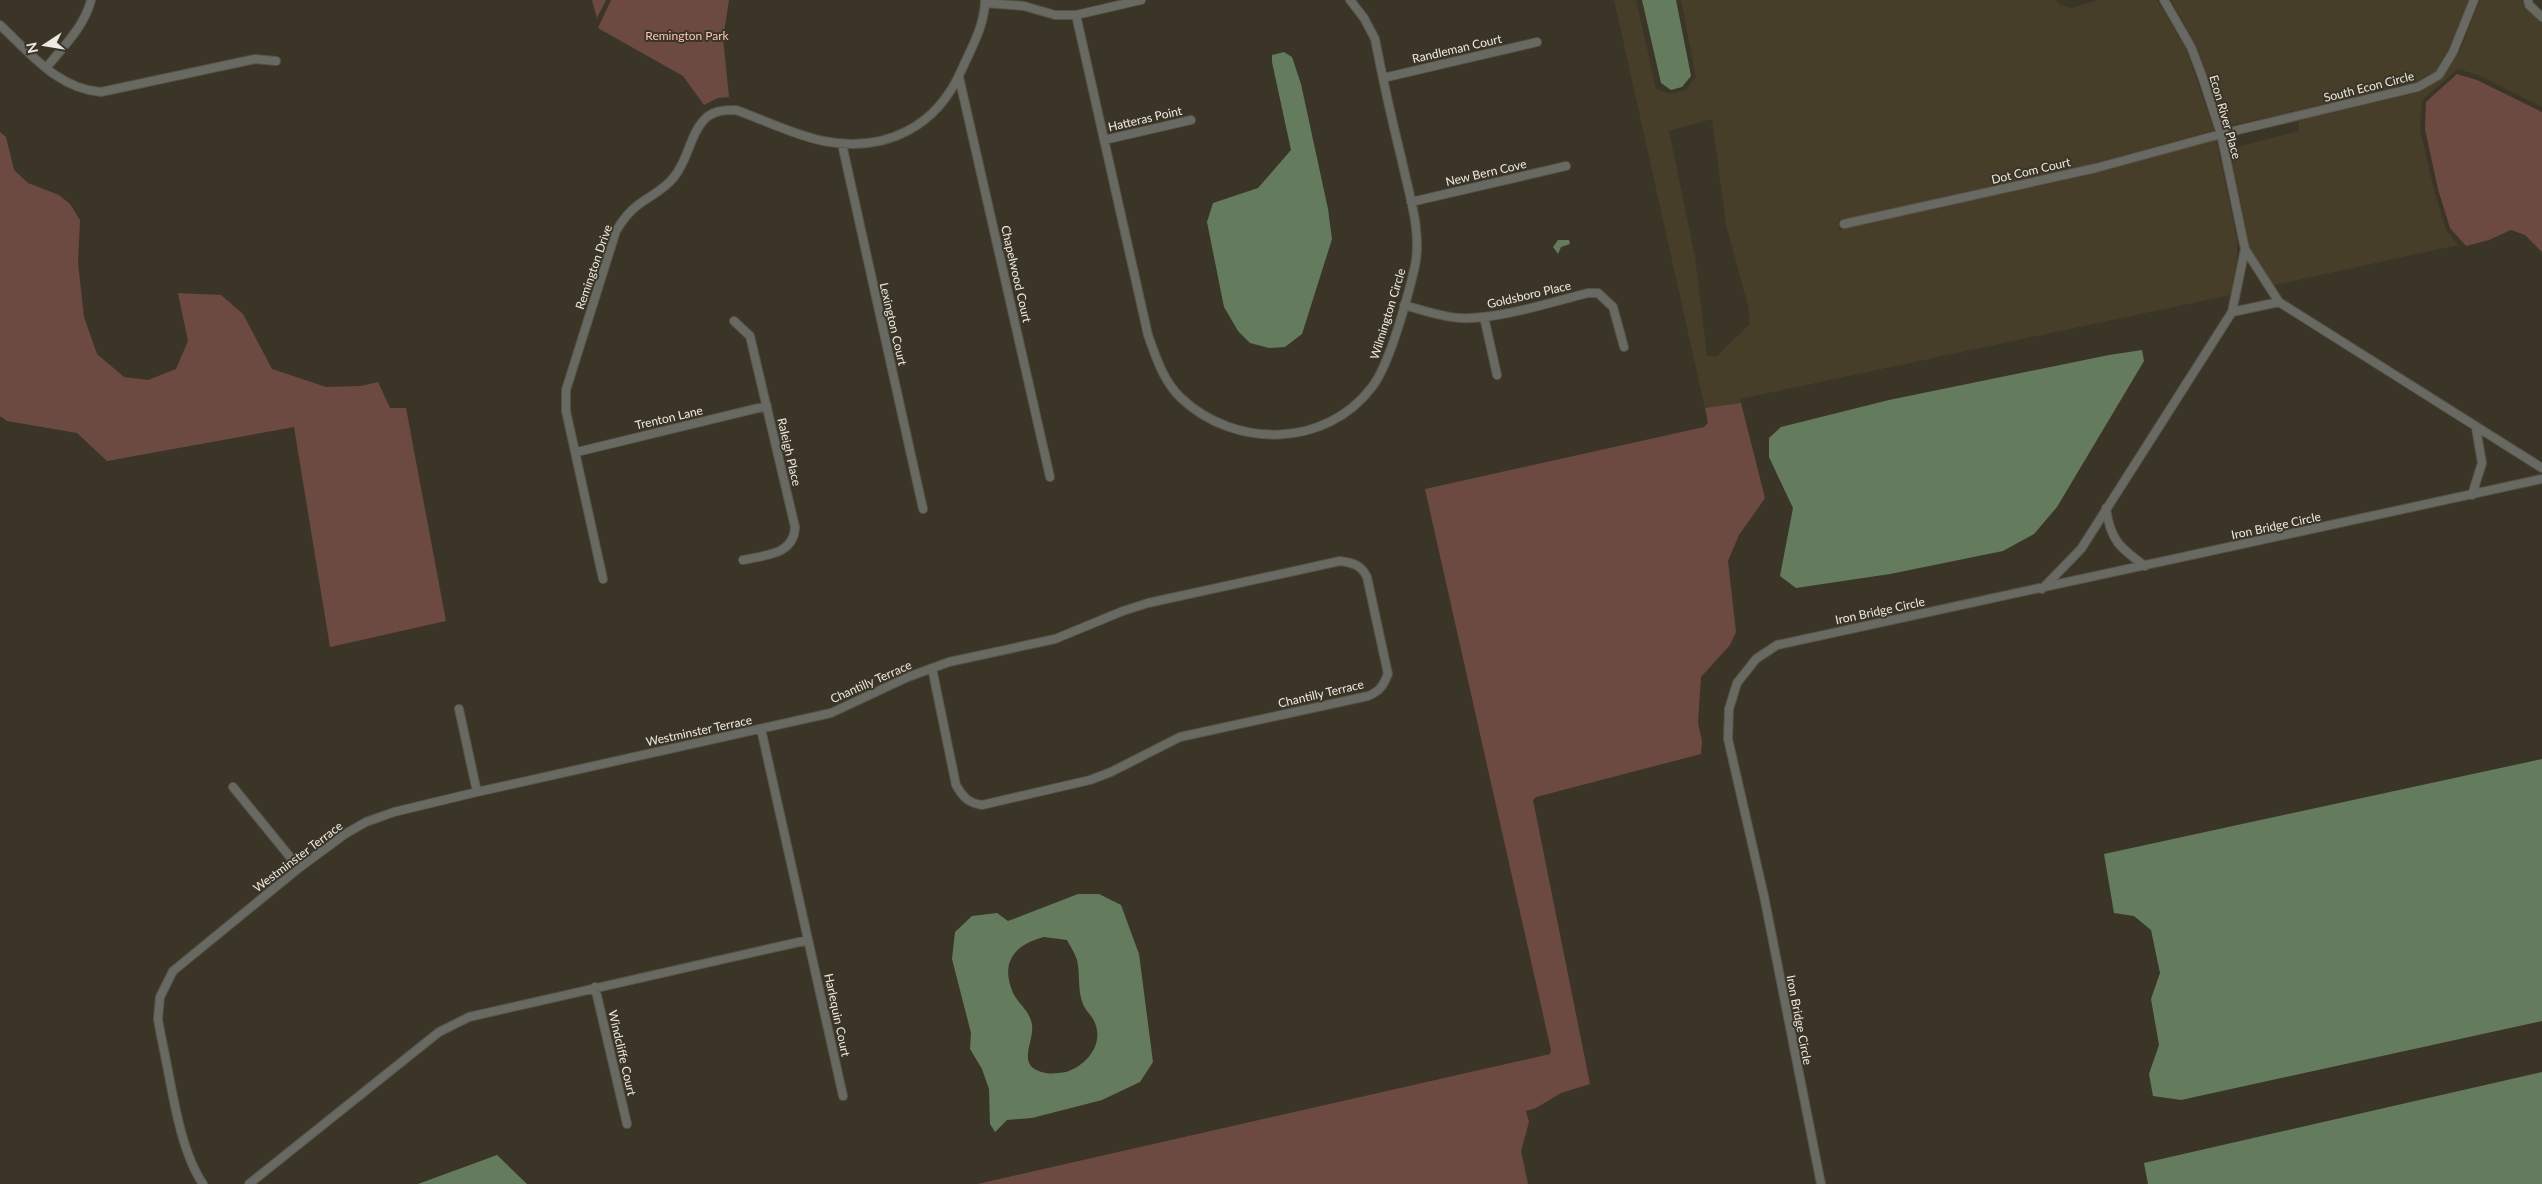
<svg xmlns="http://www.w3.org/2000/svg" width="2542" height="1184" viewBox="0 0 2542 1184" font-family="Lato,sans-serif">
<rect width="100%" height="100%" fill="#3b3528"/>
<path fill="#473e2a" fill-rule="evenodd" d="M1614 0H1636L1656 89 1671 94 1685 90 1696 77 1681 0H2055L2060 5 2072 8 2098 0H2157L2186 49 2214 130 2095 163 1838 221 1840 230 2097 173 2216 140 2237 239V260L2230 295 1740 399 1741 403 1705 408ZM1712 119 1726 225 1748 305 1750 324 1717 356H1707L1695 257 1669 131Z
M2171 0H2469L2448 50 2435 72 2416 82 2225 127 2196 45Z
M2480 0H2522L2525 9 2542 22V107L2480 76 2458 69 2422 100 2420 130 2434 190 2446 230 2458 245 2274 285 2250 248 2230 149 2299 131V121L2419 92 2442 79 2459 53Z"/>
<path fill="#6c4a41" d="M592 0H606L597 18Z
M611 0H729L723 38 729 97 718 98 704 105 683 76 598 28Z
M2457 74 2477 80 2542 112V252L2525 235 2511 230 2489 240 2466 246 2450 228 2438 189 2425 129 2426 102Z
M0 132 6 137 14 170 28 183 59 195 70 204 80 220 78 263 84 317 97 354 124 377 148 380 176 369 188 341 178 293 221 295 243 314 272 369 326 387 361 386 378 382 390 408H406L446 621 330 647 294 427 107 461 77 433 7 421 0 416Z
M1741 403 1765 498 1739 535 1728 561 1736 632 1730 645 1701 677 1698 723 1702 741 1701 754 1536 797 1533 800 1590 1084 1561 1093 1536 1108 1526 1111 1529 1122 1521 1151 1528 1184H977L1550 1054 1551 1050 1425 489 1704 427 1708 423 1705 408Z"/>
<path fill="#657b5d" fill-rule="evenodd" d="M1642 0H1676L1691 76 1682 87 1671 90 1661 83Z
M1284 52 1292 57 1301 84 1328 209 1332 239 1302 334 1285 347 1269 348 1250 343 1238 331 1224 307 1207 222 1213 203 1258 188 1291 150 1272 62V55Z
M1558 240H1569L1570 244 1561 247 1558 254 1553 247Z
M2142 350 2144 361 2057 507 2034 534 2003 551 1890 574 1796 588 1780 576 1793 508 1769 457V438L1781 427 1889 400 2109 355Z
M2542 759V1021L2181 1100 2153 1096 2149 1074 2159 1045 2151 999 2160 973 2151 930 2134 916 2114 913 2104 854Z
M1078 894H1099L1121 905 1139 954 1153 1062 1140 1082 1102 1100 1032 1118 1007 1120 995 1132 990 1124 989 1089 982 1069 970 1049 971 1033 952 959 955 932 972 916 997 913 1008 921ZM1044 937 1067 940C1070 946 1075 953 1077 960 1080 973 1078 985 1081 998 1084 1011 1091 1013 1095 1023 1104 1045 1086 1066 1066 1072 1055 1074 1043 1075 1033 1068 1021 1058 1034 1039 1032 1025 1030 1011 1019 1005 1013 993 1000 962 1014 945 1044 937Z
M2542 1072V1184H2148L2144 1163Z
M497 1155 527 1184H418Z"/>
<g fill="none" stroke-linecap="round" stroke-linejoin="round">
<defs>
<path id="minor" d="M2164 0 2191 47 2202 76 2221 134 2245 249 2279 302 2542 468
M2528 0 2529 5 2542 17
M985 3 1024 6 1055 15H1076L1141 0
M1076 15 1148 335C1156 358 1164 382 1181 398 1235 449 1326 448 1372 387 1390 364 1408 296 1415 266 1422 231 1409 195 1402 161 1392 121 1383 80 1375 39L1364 18 1350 0
M0 25C30 53 58 89 101 92L255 59 276 61
M46 68C62 48 85 26 91 0
M959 77 1050 477
M1383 78 1537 42
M1104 140 1191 120
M842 144 923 509
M1411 202 1566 166
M1844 224 2096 168 2221 134 2418 87 2439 75 2453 52 2474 0
M1404 305C1422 310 1441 317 1460 318 1497 320 1551 302 1588 293H1598L1613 307 1624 347
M2232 312 2279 302
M1484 317 1497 375
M734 321 750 336 795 527C794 555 765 555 743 560
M577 452 767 406
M2472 495 2482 463 2476 428
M2106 508C2110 540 2120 548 2145 566
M603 579 566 411V390L616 231C622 221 628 212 638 205 651 195 664 190 674 177 689 159 690 132 707 117 716 110 726 110 736 110 764 120 794 135 823 141 886 153 937 127 962 69 972 47 985 24 985 0
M2042 589 2081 549 2232 312 2245 249
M459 709 477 792
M761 729 843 1096
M233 787 299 868
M595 987 627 1124
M203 1184C178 1148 171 1079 161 1036L158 1019 160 997 173 971 299 868 345 834 366 822 394 812 477 792 831 713 908 677 949 662 1055 639 1123 611 1148 603 1340 561C1354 563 1361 565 1367 577L1388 674C1383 686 1380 691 1368 696L1180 737 1111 772 1090 780 982 805C968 803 963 797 956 785L932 668
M249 1184 439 1032 469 1017 808 940
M1821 1184 1764 896 1728 739 1729 709 1737 683 1756 659 1777 645 2542 479"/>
</defs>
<use href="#minor" stroke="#585246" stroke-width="10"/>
<use href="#minor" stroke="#686962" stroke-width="8"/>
</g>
<g text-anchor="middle" stroke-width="4" stroke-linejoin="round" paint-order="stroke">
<g font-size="12" fill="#fdc6b8" stroke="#3b3528">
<text x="687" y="40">Remington Park</text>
</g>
<g font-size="12" fill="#eeeae1" stroke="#3b3528">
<text transform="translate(1457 49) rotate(-13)" y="4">Randleman Court</text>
<text transform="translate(2369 87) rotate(-14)" y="4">South Econ Circle</text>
<text transform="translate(2225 117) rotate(74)" y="4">Econ River Place</text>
<text transform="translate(1145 119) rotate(-13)" y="4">Hatteras Point</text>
<text transform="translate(2031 171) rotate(-13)" y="4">Dot Com Court</text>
<text transform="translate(1486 173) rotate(-13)" y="4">New Bern Cove</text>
<text transform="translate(594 267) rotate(-71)" y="4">Remington Drive</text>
<text transform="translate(1016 274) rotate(77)" y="4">Chapelwood Court</text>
<text transform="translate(1529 295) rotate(-13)" y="4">Goldsboro Place</text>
<text transform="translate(1388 314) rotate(-73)" y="4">Wilmington Circle</text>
<text transform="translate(893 324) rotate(77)" y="4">Lexington Court</text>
<text transform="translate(669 418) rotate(-13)" y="4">Trenton Lane</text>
<text transform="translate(789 452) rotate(77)" y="4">Raleigh Place</text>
<text transform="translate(2276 526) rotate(-12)" y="4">Iron Bridge Circle</text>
<text transform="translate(1880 611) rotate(-12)" y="4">Iron Bridge Circle</text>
<text transform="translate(871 682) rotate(-24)" y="4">Chantilly Terrace</text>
<text transform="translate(1321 694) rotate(-13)" y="4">Chantilly Terrace</text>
<text transform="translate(699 731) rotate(-12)" y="4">Westminster Terrace</text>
<text transform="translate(298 857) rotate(-37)" y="4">Westminster Terrace</text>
<text transform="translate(837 1015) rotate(78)" y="4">Harlequin Court</text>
<text transform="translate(1799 1020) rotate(79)" y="4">Iron Bridge Circle</text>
<text transform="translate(622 1053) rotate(77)" y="4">Windcliffe Court</text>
</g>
</g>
<g transform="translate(45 45) rotate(258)" stroke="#3b3528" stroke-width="4" paint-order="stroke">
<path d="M0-4L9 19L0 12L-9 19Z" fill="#eeeae1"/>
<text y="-8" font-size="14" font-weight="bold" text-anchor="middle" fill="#eeeae1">N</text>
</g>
</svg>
